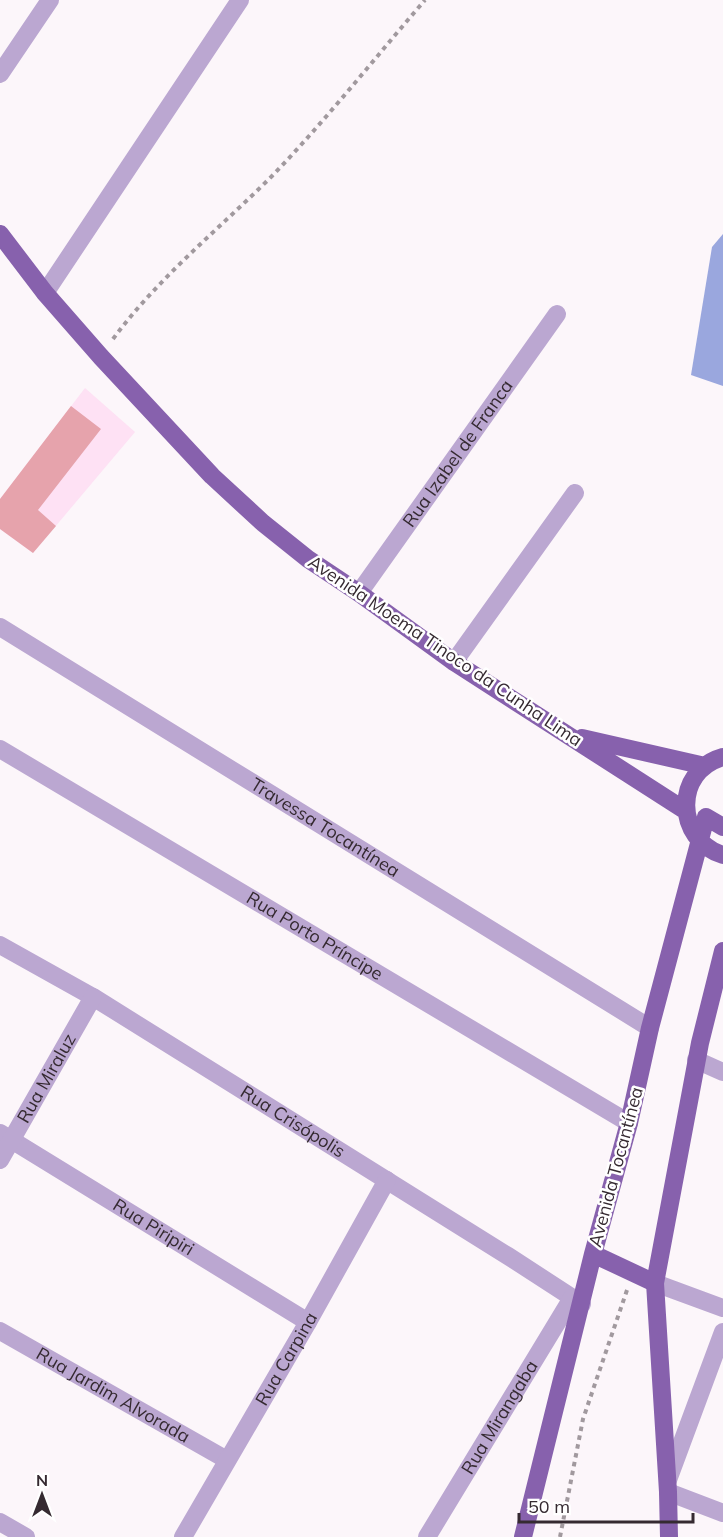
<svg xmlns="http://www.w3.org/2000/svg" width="723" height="1537" viewBox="0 0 723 1537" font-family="Mulish,sans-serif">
<rect width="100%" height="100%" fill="#fcf6fa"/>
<path fill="#fee1f4" d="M85 388 135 432 33 553 0 529V499Z"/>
<path fill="#9aa7de" d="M723 234V386L691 375 712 247Z"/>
<path fill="#e6a3ac" d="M71 406 101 429 38 510 56 526 33 553 0 529V499Z"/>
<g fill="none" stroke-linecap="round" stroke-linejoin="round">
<path stroke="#a1999e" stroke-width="4" stroke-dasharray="4.5 4.5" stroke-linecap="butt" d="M113 339C158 278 218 230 272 176 326 120 374 59 425 0
M560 1537 583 1419 627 1290"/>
<g stroke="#bba7d1" stroke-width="18">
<path d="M0 74 50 0"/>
<path d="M45 293 240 0"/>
<path id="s1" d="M359 593 557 314"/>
<path id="s2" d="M0 627 650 1028"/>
<path d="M454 662 575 493"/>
<path id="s3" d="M0 749 629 1123"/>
<path id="s4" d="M0 945 93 997 508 1256 582 1304"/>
<path d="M696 1060 723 1072"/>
<path id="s5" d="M0 1133 308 1322"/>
<path id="s6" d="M0 1160 93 997"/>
<path d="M655 1283 723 1308"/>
<path id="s7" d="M0 1331 227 1460"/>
<path d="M668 1480 723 1332"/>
<path d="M668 1492 723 1513"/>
<path d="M0 1522 26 1537"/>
<path id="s8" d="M183 1537 308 1322 387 1180"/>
<path id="s9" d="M427 1537 572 1298"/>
</g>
<path stroke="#8761ad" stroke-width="18" d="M0 234 45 293 101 357 212 476 263 523 308 559 359 593 454 662 686 811
M582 738 705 766
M723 757C673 771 675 840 723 855
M593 1254 655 1283
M523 1537 593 1254 629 1123 650 1028 706 817 723 827
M669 1537 668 1492 655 1283 700 1043 723 951"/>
</g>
<g text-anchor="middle" stroke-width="5" stroke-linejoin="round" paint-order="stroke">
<g font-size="18" fill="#352a31" stroke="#fff">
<text dy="6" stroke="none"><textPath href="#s1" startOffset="171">Rua Izabel de Franca</textPath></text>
<text transform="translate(445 651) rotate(34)" y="6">Avenida Moema Tinoco da Cunha Lima</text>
<text dy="6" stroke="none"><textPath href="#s2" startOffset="382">Travessa Tocantínea</textPath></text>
<text dy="6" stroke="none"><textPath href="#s3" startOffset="366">Rua Porto Príncipe</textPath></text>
<text dy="6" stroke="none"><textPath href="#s6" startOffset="94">Rua Miraluz</textPath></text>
<text dy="6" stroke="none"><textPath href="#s4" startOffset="342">Rua Crisópolis</textPath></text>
<text transform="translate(616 1167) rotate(-75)" y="6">Avenida Tocantínea</text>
<text dy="6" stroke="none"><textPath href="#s5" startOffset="180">Rua Piripiri</textPath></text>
<text dy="6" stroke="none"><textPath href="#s8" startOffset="206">Rua Carpina</textPath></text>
<text dy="6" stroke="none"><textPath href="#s7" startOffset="130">Rua Jardim Alvorada</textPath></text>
<text dy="6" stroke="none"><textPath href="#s9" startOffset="140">Rua Mirangaba</textPath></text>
</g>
</g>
<g transform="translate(42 1495)" stroke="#ffffff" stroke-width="4.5" paint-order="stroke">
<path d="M0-4.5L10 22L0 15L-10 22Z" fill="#352a31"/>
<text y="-9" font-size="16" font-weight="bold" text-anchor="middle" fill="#352a31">N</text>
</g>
<path d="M519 1513v9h174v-9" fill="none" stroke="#352a31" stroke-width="3"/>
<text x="528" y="1513" font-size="18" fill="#352a31" stroke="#ffffff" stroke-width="4.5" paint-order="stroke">50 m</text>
</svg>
